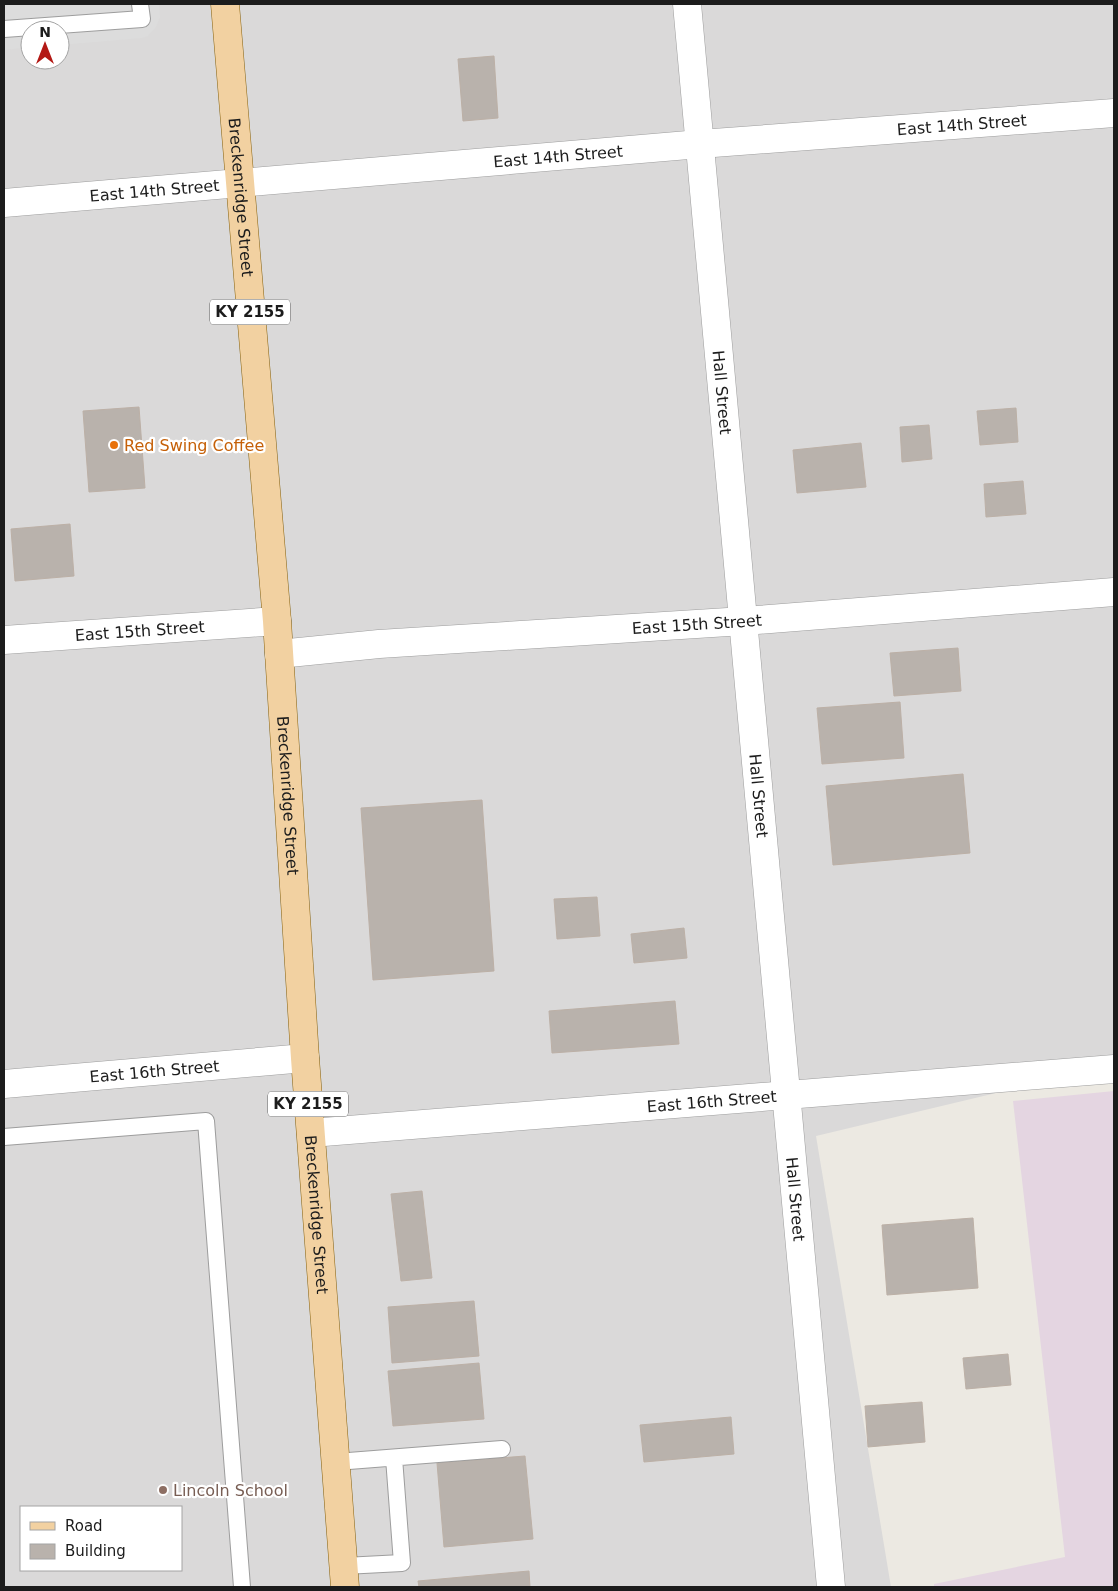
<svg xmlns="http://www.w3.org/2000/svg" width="1118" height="1591" viewBox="0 0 1118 1591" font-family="'DejaVu Sans',sans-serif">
<rect width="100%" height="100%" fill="#ece9e2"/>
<path fill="#dad9d9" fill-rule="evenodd" d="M4 4H1114V1065L816 1136 891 1587H4ZM30 30H60V60H30ZM21 1507H181V1570H21Z"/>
<path fill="#e4d5e1" d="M1114 1091V1587H934V1584L1065 1557 1013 1101Z"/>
<path fill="#dcdcdc" d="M4 4H159L160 17 156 27 148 36 142 38 60 45V30H30V47L4 50Z"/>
<path fill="#b9b2ac" stroke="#bcb0a6" d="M494 56 498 118 463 121 458 59Z
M139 407 145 488 89 492 83 411Z
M1016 408 1018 442 980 445 977 411Z
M929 425 932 459 902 462 900 427Z
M861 443 866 487 797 493 793 450Z
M1023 481 1026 514 986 517 984 484Z
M70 524 74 576 15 581 11 529Z
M958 648 961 691 894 696 890 653Z
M900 702 904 758 822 764 817 708Z
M963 774 970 853 833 865 826 786Z
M482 800 494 971 373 980 361 808Z
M597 897 600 936 557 939 554 899Z
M684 928 687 958 634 963 631 934Z
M675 1001 679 1044 552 1053 549 1011Z
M422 1191 432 1278 401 1281 391 1194Z
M973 1218 978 1288 887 1295 882 1225Z
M474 1301 479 1356 392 1363 388 1307Z
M1008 1354 1011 1385 966 1389 963 1358Z
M479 1363 484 1419 393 1426 388 1371Z
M922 1402 925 1442 868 1447 865 1406Z
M731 1417 734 1454 644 1462 640 1425Z
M525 1456 533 1539 444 1547 437 1463Z
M529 1571 530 1587H419L418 1581Z"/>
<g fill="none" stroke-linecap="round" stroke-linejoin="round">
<defs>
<path id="service" d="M4 29 142 19 140 4
M4 1137 206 1121 242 1587
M336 1462 502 1449
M344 1566 402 1563 394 1458"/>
<g id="minor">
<path id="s1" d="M687 4 831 1587"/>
<path id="s2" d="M4 203 700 144 1114 113"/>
<path id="s3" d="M4 640 277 621"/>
<path id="s4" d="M279 654 379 644 744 621 1114 592"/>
<path id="s5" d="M4 1084 305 1058"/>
<path id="s6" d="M311 1133 1114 1069"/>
</g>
<g id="primary">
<path id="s7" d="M225 4 277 621 305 1058 345 1587"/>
</g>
</defs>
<use href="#service" stroke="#9d9d9d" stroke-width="18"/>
<use href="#minor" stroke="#9d9d9d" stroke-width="29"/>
<use href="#primary" stroke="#85610f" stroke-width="29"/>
<use href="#service" stroke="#fff" stroke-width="16"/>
<use href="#minor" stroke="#fff" stroke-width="28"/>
<use href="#primary" stroke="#f2d1a1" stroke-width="28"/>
</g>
<circle fill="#e8710a" stroke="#fff" stroke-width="2" cx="114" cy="445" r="5"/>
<circle fill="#8d6e63" stroke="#fff" stroke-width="2" cx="163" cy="1490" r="5"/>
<g text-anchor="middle" stroke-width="4.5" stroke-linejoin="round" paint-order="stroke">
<g fill="#fff" stroke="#606060" stroke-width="1">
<rect x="210" y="299.5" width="80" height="25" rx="4"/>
<rect x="268" y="1091.5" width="80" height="25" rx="4"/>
</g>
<g font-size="15" font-weight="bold" fill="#1c1c1c">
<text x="250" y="317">KY 2155</text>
<text x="308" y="1109">KY 2155</text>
</g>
<g font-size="16" fill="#1c1c1c" stroke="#fff">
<text dy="6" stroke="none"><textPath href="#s2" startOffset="961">East 14th Street</textPath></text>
<text dy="6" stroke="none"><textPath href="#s2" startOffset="556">East 14th Street</textPath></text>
<text dy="6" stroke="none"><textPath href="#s2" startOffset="151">East 14th Street</textPath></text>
<text dy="6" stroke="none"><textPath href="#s7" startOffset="194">Breckenridge Street</textPath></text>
<text dy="6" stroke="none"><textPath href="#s1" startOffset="390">Hall Street</textPath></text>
<text dy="6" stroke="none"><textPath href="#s4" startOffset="419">East 15th Street</textPath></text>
<text dy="6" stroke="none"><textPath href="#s3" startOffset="136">East 15th Street</textPath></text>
<text dy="6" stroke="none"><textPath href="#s7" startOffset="794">Breckenridge Street</textPath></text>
<text dy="6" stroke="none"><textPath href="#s1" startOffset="795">Hall Street</textPath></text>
<text dy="6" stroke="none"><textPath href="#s5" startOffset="151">East 16th Street</textPath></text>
<text dy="6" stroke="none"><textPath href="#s6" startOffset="402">East 16th Street</textPath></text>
<text dy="6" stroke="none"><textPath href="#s1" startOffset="1200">Hall Street</textPath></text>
<text dy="6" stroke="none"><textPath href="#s7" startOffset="1214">Breckenridge Street</textPath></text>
</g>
<g font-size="16" fill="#c56008" stroke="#fff" text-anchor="start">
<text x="124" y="451">Red Swing Coffee</text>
</g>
<g font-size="16" fill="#785e54" stroke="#fff" text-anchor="start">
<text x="173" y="1496">Lincoln School</text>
</g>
</g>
<rect width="1118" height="1591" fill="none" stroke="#1c1c1c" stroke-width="10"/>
<rect x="20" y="1506" width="162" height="65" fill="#ffffff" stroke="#a4a4a4"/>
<rect x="30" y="1522" width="25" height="8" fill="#f2d1a1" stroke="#a4a4a4"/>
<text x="65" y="1531" font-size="15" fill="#1c1c1c">Road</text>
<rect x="30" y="1544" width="25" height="15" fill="#b9b2ac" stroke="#a4a4a4"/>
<text x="65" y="1556" font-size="15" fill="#1c1c1c">Building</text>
<g transform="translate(45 45)"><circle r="24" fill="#ffffff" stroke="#a4a4a4"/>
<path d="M0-4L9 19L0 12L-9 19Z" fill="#b31814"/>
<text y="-8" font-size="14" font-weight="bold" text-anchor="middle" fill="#1c1c1c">N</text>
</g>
</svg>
